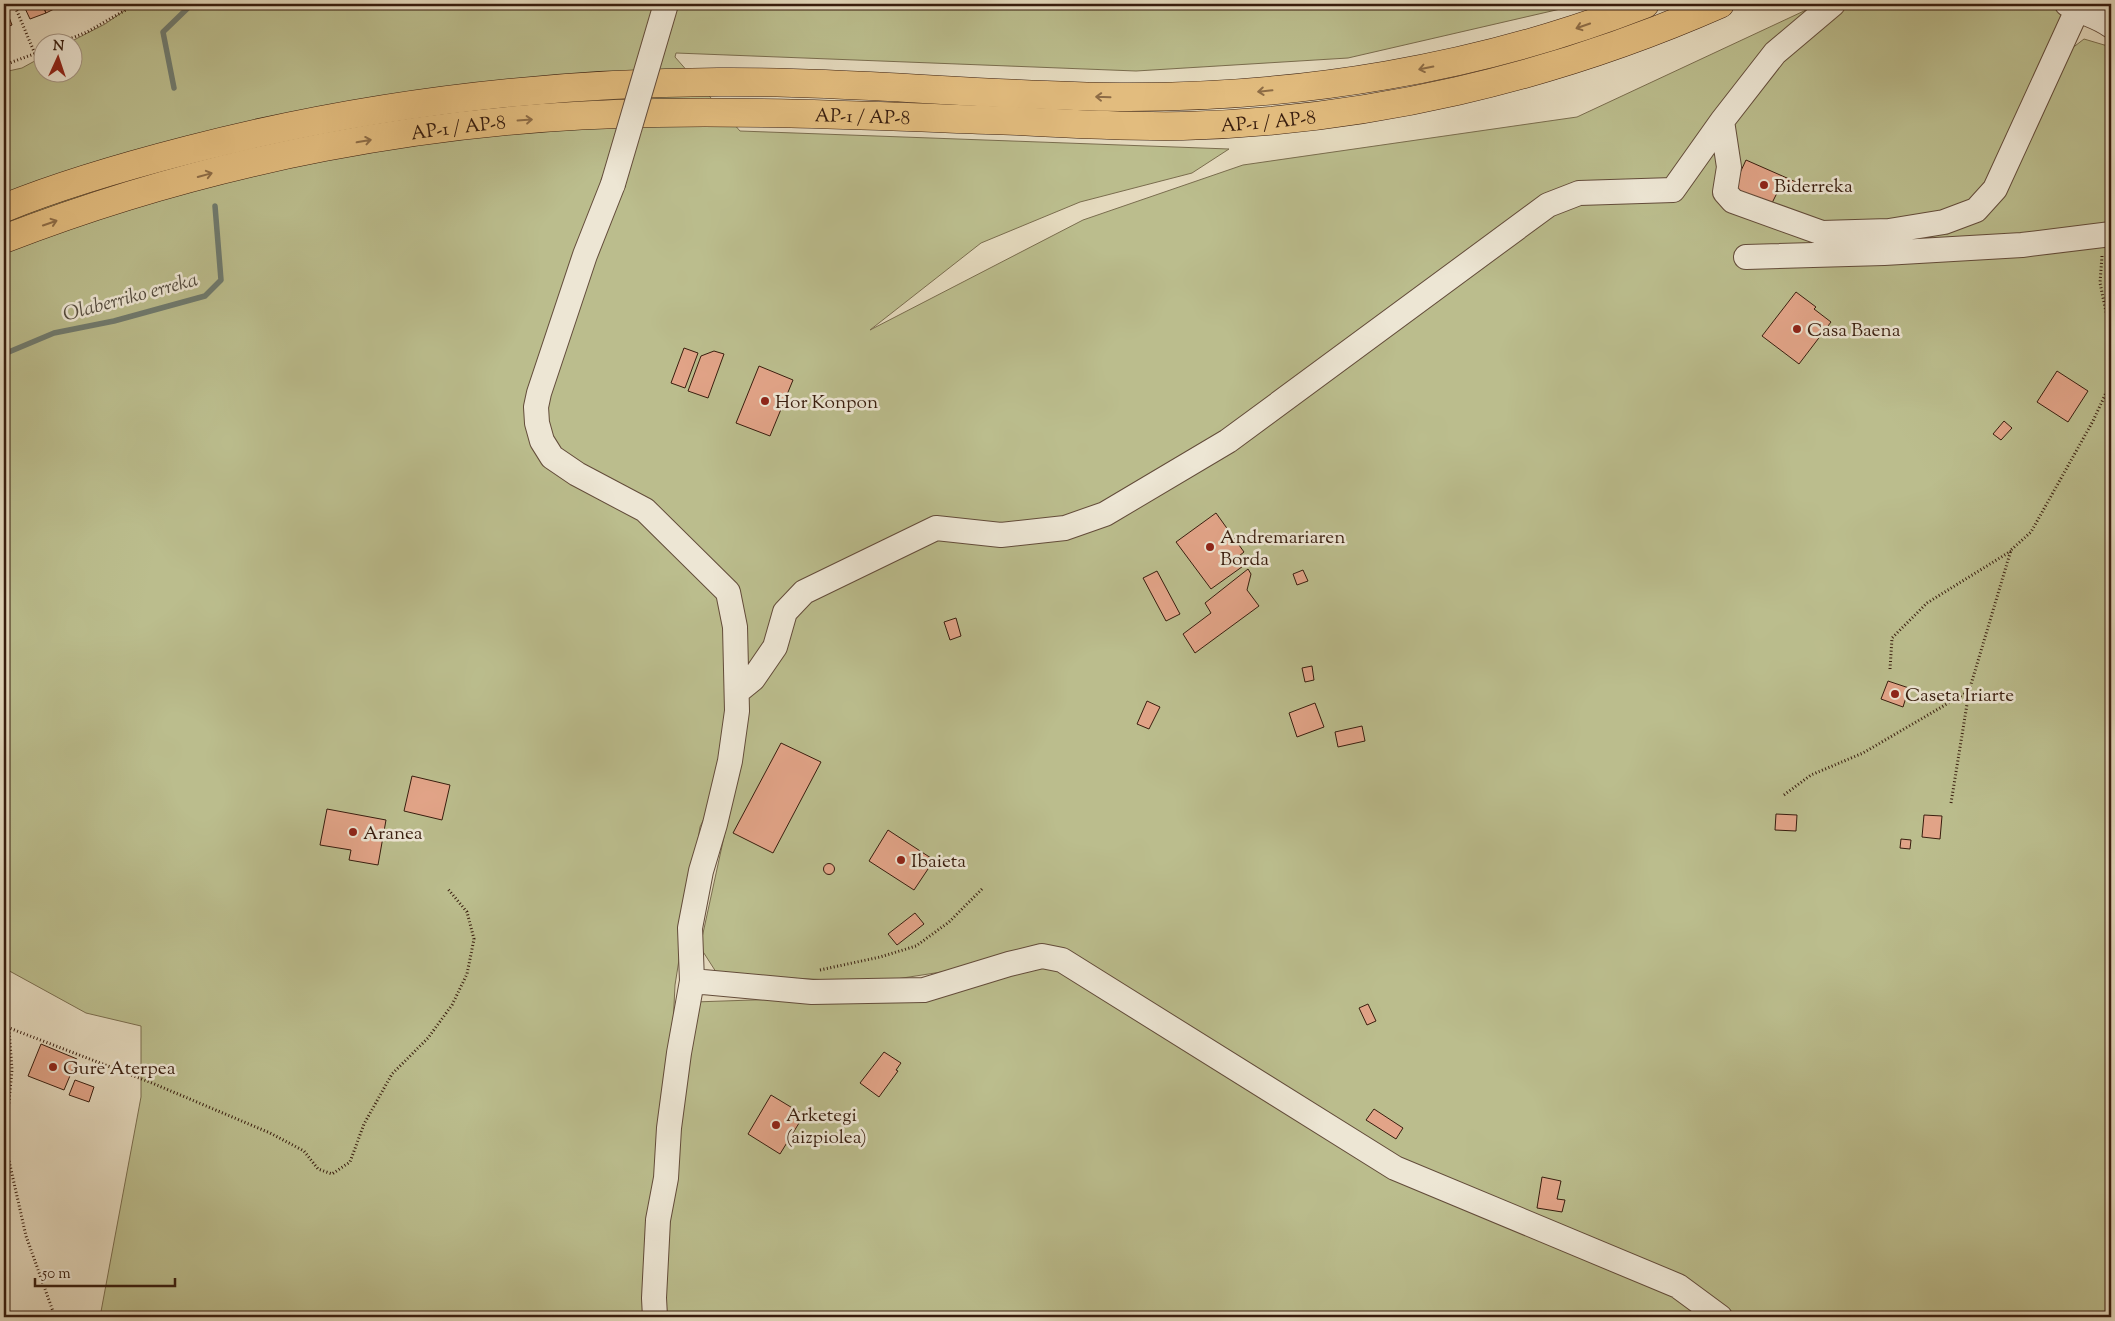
<svg xmlns="http://www.w3.org/2000/svg" width="2115" height="1321" viewBox="0 0 2115 1321" font-family="'Sorts Mill Goudy',serif">
<rect width="100%" height="100%" fill="#e4d9bd"/>
<filter id="stains"><feTurbulence type="fractalNoise" baseFrequency=".004" numOctaves="4"/><feColorMatrix values="0 0 0 0 .2 0 0 0 0 .09 0 0 0 0 .02 0 0 0 .5 -.17"/></filter>
<radialGradient id="worn" r=".72"><stop offset=".6" stop-color="#630" stop-opacity="0"/><stop offset="1" stop-color="#630" stop-opacity=".3"/></radialGradient>
<path fill="#bbbd8d" stroke="#7a6d4e" fill-rule="evenodd" d="M134 4H1582L1348 58 1136 71 676 53 675 57 740 131 1229 149 1192 173 1080 202 981 243 870 330 1083 220 1243 165 1577 117 1819 4H2053L2069 15 2041 72 2084 39 2111 47V1317H298L287 1312 284 1317H100L141 1097V1026L86 1013 4 968V72L22 68 42 57V72H72V42H70L105 24ZM730 763 729 814 700 947 718 975 877 982 1038 957 871 996 694 1002 666 1171 675 985 700 827Z"/>
<g fill="none" stroke-linecap="round" stroke-linejoin="round">
<path stroke="#707b6f" stroke-width="5.5" d="M174 88 163 32 192 4
M4 354 54 333 114 321 205 296 221 280 215 206"/>
</g>
<path fill="#e2a488" stroke="#381d0e" d="M4 4 12 25 4 28Z
M23 4H42L46 13 30 19Z
M42 4H61L62 5 46 13Z
M1746 160 1796 182 1790 194 1779 189 1770 207 1732 190Z
M1796 292 1816 307 1814 309 1831 322 1799 364 1762 336Z
M684 348 698 353 685 388 671 383Z
M714 351 724 354 708 398 688 391 701 356Z
M759 366 793 380 770 436 736 423Z
M2057 371 2088 391 2068 422 2037 402Z
M2004 421 2012 428 2001 440 1993 434Z
M1216 513 1244 552 1239 556 1246 564 1211 589 1176 542Z
M1248 569 1251 574 1247 590 1259 606 1195 653 1183 634 1211 613 1205 603Z
M1303 570 1308 581 1297 585 1293 574Z
M1157 571 1180 614 1166 621 1143 578Z
M956 618 961 636 950 640 944 622Z
M1312 666 1314 680 1305 682 1302 668Z
M1888 681 1909 688 1903 707 1881 699Z
M1147 701 1160 707 1149 729 1137 724Z
M1315 703 1324 727 1297 737 1289 713Z
M1362 726 1365 741 1338 747 1335 732Z
M781 743 821 762 773 853 733 833Z
M412 776 450 785 442 820 404 811Z
M327 809 386 820 378 865 349 860 351 850 320 845Z
M1776 814 1797 815 1796 831 1775 830Z
M1924 815 1942 816 1940 839 1922 837Z
M888 830 934 860 914 890 869 861Z
M1901 839 1911 840 1910 849 1900 848Z
M823.5 869a5.5 5.5 0 1 1 11 0a5.5 5.5 0 1 1-11 0Z
M915 913 924 924 897 945 888 934Z
M1368 1004 1376 1021 1367 1025 1359 1008Z
M41 1044 77 1059 64 1090 28 1076Z
M884 1052 901 1063 896 1070 898 1071 879 1097 860 1083Z
M75 1080 94 1087 89 1102 69 1095Z
M771 1095 804 1115 780 1154 748 1134Z
M1374 1109 1403 1128 1396 1139 1366 1120Z
M1542 1177 1561 1181 1557 1199 1565 1200 1562 1212 1537 1208Z"/>
<g fill="none" stroke-linecap="round" stroke-linejoin="round">
<defs>
<path id="minor" d="M2067 4C2081 13 2098 16 2111 26
M1722 121 1729 167 1725 192 1733 201 1822 233 1889 231 1944 222 1976 210 1995 189 2077 10
M613 184 585 255 539 393 536 407 537 423 542 441 552 457 577 474 645 510 728 592 735 627 737 711 730 761 715 824 701 871 690 928 692 981 679 1053 669 1128 666 1178 658 1220 654 1298 655 1317
M1746 257 1884 253 2022 245 2111 234
M737 692 753 679 775 647 785 612 804 592 936 528 1001 535 1065 528 1105 514 1228 441 1548 205 1579 193 1673 190 1722 121 1775 53 1833 4
M692 981 812 992 924 990 1009 964 1042 956 1062 960 1395 1168 1678 1286 1720 1317"/>
<g id="highway">
<path d="M4 208C63 184 126 166 188 150 361 105 539 83 718 82 852 81 986 96 1120 97 1298 98 1479 69 1645 4"/>
<path id="s1" d="M4 239C210 159 435 116 656 113 776 111 897 117 1017 121 1072 124 1128 127 1183 126 1368 121 1552 78 1720 4"/>
</g>
</defs>
<use href="#minor" stroke="#634c3a" stroke-width="26"/>
<use href="#highway" stroke="#381d0e" stroke-width="29"/>
<path stroke="#381d0e" stroke-width="3" stroke-dasharray="1 2.5" stroke-linecap="butt" d="M14 4 35 54
M62 42 87 32 136 4
M4 65 42 51
M2102 256 2100 283 2111 336
M1890 669 1892 638 1927 603 2011 551
M1784 795 1811 775 1863 753 1969 691 2011 550 2031 532 2093 421 2111 382
M1951 803 1969 692
M820 970 880 957 916 946 949 922 982 889
M4 1026 152 1083 270 1133 304 1151 318 1169 332 1174 350 1162 364 1124 392 1074 428 1038 452 1005 467 974 474 939 467 912 448 889
M9 1029 12 1070 5 1143 26 1236 55 1317"/>
<use href="#minor" stroke="#ede6d4" stroke-width="24"/>
<use href="#highway" stroke="#e2bc7e" stroke-width="28"/>
<defs>
<path id="minor-bridge" d="M613 184 666 4"/>
</defs>
<use href="#minor-bridge" stroke="#634c3a" stroke-width="26" stroke-linecap="butt"/>
<use href="#minor-bridge" stroke="#ede6d4" stroke-width="24"/>
</g>
<defs><path id="oneway-shaft" d="M-6 0H5M1.5-3L5.5 0L1.5 3" fill="none" stroke-width="1.6" stroke-linecap="round" stroke-linejoin="round" transform="scale(1.25)"/></defs>
<g stroke="#8d6c46">
<use href="#oneway-shaft" transform="translate(1583 26) rotate(161)"/>
<use href="#oneway-shaft" transform="translate(1426 68) rotate(169)"/>
<use href="#oneway-shaft" transform="translate(1265 91) rotate(174)"/>
<use href="#oneway-shaft" transform="translate(1103 97) rotate(-178)"/>
<use href="#oneway-shaft" transform="translate(525 120) rotate(-4)"/>
<use href="#oneway-shaft" transform="translate(364 141) rotate(-10)"/>
<use href="#oneway-shaft" transform="translate(205 175) rotate(-15)"/>
<use href="#oneway-shaft" transform="translate(50 223) rotate(-19)"/>
</g>
<g fill="#8f2418" stroke="#ede6d4" stroke-width="2">
<circle cx="1764" cy="185" r="5"/>
<circle cx="1797" cy="329" r="5"/>
<circle cx="765" cy="401" r="5"/>
<circle cx="1210" cy="547" r="5"/>
<circle cx="1895" cy="694" r="5"/>
<circle cx="353" cy="832" r="5"/>
<circle cx="901" cy="860" r="5"/>
<circle cx="53" cy="1067" r="5"/>
<circle cx="776" cy="1125" r="5"/>
</g>
<g text-anchor="middle" stroke-width="5" stroke-linejoin="round" paint-order="stroke">
<g font-size="19" fill="#381d0e" stroke="#ede6d4">
<text dy="7" stroke="none"><textPath href="#s1" startOffset="874">AP-1 / AP-8</textPath></text>
<text dy="7" stroke="none"><textPath href="#s1" startOffset="1280">AP-1 / AP-8</textPath></text>
<text dy="7" stroke="none"><textPath href="#s1" startOffset="469">AP-1 / AP-8</textPath></text>
</g>
<g font-size="19" fill="#381d0e" stroke="#ede6d4" text-anchor="start">
<text x="1774" y="192">Biderreka</text>
<text x="1807" y="336">Casa Baena</text>
<text x="775" y="408">Hor Konpon</text>
<text x="1220" y="543">Andremariaren<tspan x="1220" dy="22">Borda</tspan></text>
<text x="1905" y="701">Caseta Iriarte</text>
<text x="363" y="839">Aranea</text>
<text x="911" y="867">Ibaieta</text>
<text x="63" y="1074">Gure Aterpea</text>
<text x="786" y="1121">Arketegi<tspan x="786" dy="22">(aizpiolea)</tspan></text>
</g>
<g font-size="20" font-style="italic" fill="#544c3f" stroke="#ede6d4">
<text transform="translate(130 296) rotate(-15)" y="7">Olaberriko erreka</text>
</g>
</g>
<rect width="2115" height="1321" fill="none" stroke="#e4d9bd" stroke-width="20"/>
<rect x="5" y="5" width="2105" height="1311" fill="none" stroke="#381d0e" stroke-width="2.5"/>
<rect x="10" y="10" width="2095" height="1301" fill="none" stroke="#381d0e"/>
<g transform="translate(58 58) rotate(3)"><circle r="24" fill="#ede6d4" stroke="#a59685"/>
<path d="M0-4L9 19L0 12L-9 19Z" fill="#8f2418"/>
<text y="-8" font-size="14" font-weight="bold" text-anchor="middle" fill="#381d0e">N</text>
</g>
<path d="M35 1278v8h140v-8" fill="none" stroke="#381d0e" stroke-width="2.5"/>
<text x="42" y="1278" font-size="15" fill="#381d0e" stroke="#ede6d4" stroke-width="4" paint-order="stroke">50 m</text>
<rect width="100%" height="100%" filter="url(#stains)"/>
<rect width="100%" height="100%" fill="url(#worn)"/>
</svg>
